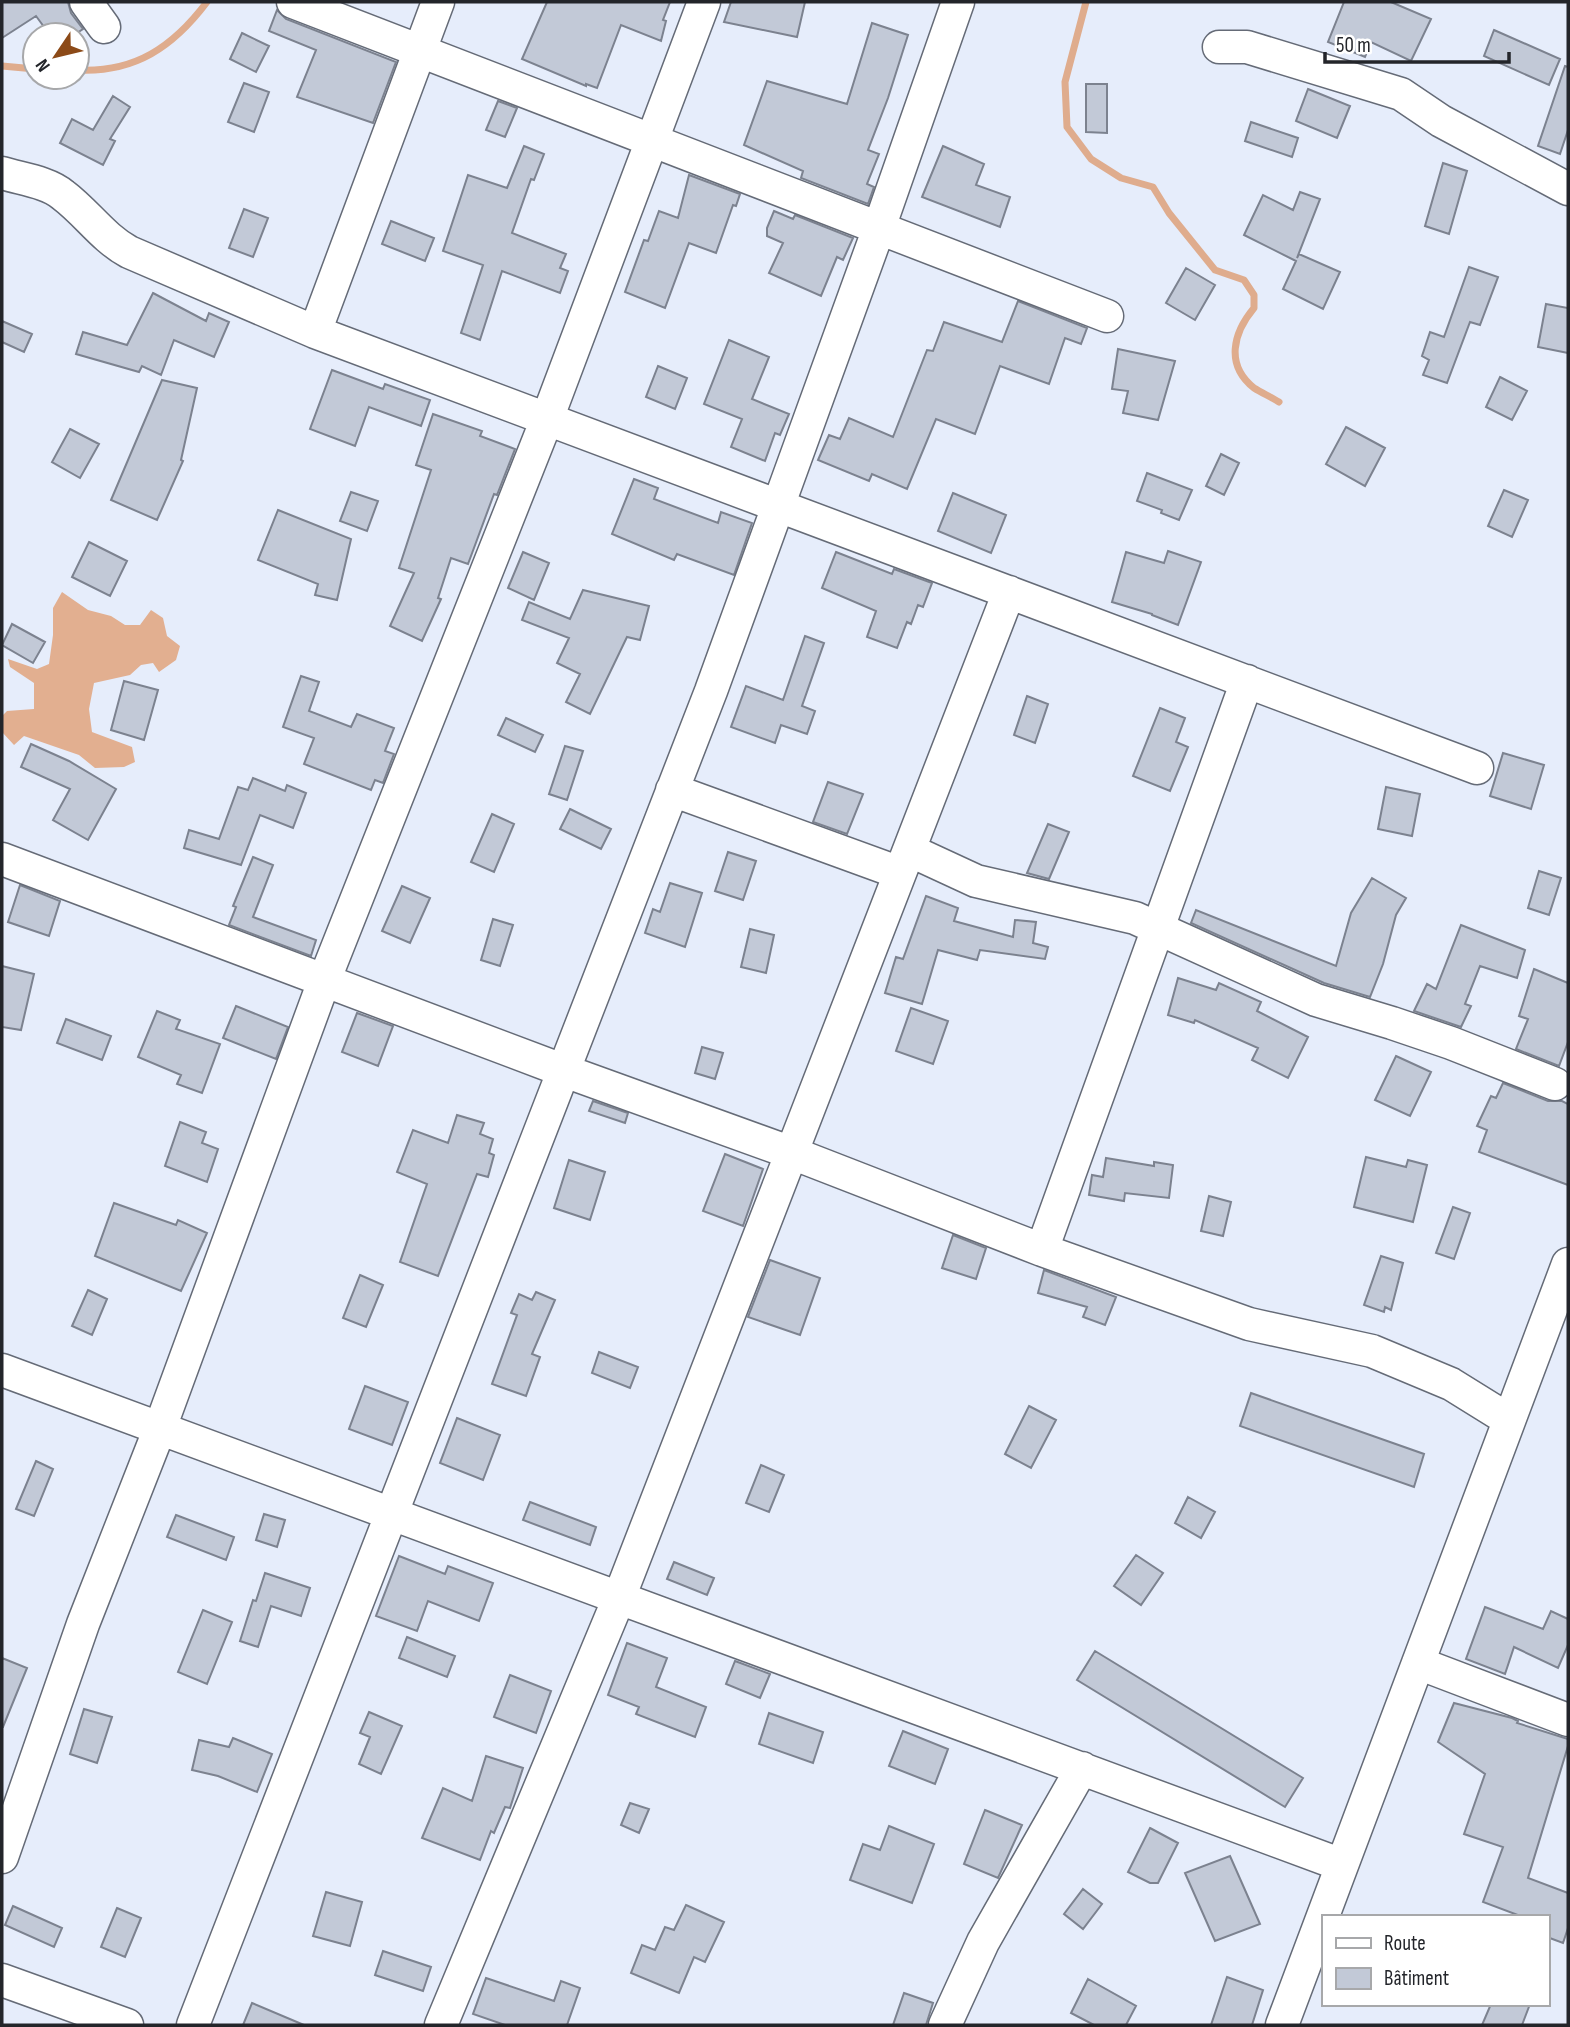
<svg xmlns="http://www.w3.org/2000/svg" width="1570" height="2027" viewBox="0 0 1570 2027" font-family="'Sofia Sans Condensed',sans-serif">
<rect width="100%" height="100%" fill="#e6edfb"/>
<path fill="#e2af90" d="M62 592 88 610 111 616 125 625H140L151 610 163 618 167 636 180 646 176 660 159 672 153 663 141 665 130 675 94 683 89 709 92 732 132 747 135 762 124 767 95 768 79 755 24 736 14 745 2 732V716L7 711 34 709V683L10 667 8 659 37 669 49 664 53 635V608Z"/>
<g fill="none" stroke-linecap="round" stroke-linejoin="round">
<path stroke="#dfac8d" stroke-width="7" d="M1086 2 1065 82 1067 127 1091 159 1121 178 1153 187 1169 213 1215 270 1244 280 1254 295V308C1233 333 1225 365 1254 388 1262 393 1271 397 1279 402
M2 66 35 69
M77 70C135 73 173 47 207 2"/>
</g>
<path fill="#c2c9d7" stroke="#7c828f" stroke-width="2" d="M2 2H68L71 13 83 29 74 35H50L36 16 2 38Z
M547 2H670L663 20 666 21 661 41 621 25 597 88 586 84V86L522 59Z
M731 2H805L797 37 724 22Z
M1344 2H1391L1431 19 1411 61 1371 42 1365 57 1328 42Z
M277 10 286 19 396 62 373 123 297 97 316 50 269 31Z
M872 23 908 35 888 98 868 150 879 154 867 184 874 187 868 204 801 178 803 171 744 145 767 81 847 104Z
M1494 30 1560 59 1549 85 1484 56Z
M242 33 269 46 256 72 230 59Z
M1565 66 1568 67V130L1560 154 1538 146Z
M244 83 269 92 254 132 228 122Z
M1086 84H1107V133L1086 132Z
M1308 89 1350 106 1337 138 1296 121Z
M113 96 130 107 110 139 115 141 103 165 60 143 72 119 93 130Z
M498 101 517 108 505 137 486 130Z
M1251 122 1298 138 1292 157 1245 141Z
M524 146 544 154 534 180 531 179 512 233 566 254 560 268 568 271 560 293 502 271 480 340 461 333 483 265 443 251 468 175 507 188Z
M943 146 984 164 976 185 1010 197 1000 227 922 197Z
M1443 163 1467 171 1449 234 1425 226Z
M689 175 740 194 736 206 733 205 716 253 689 243 665 308 625 292 644 240 648 241 659 211 678 218Z
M1300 192 1320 199 1297 258 1299 254 1340 272 1323 309 1283 289 1296 261 1244 235 1263 195 1293 210Z
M244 209 268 218 253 257 229 248Z
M774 211 793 219 795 215 853 238 843 260 837 257 821 296 769 273 783 243 767 236V228Z
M391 221 434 238 425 261 382 244Z
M1469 267 1498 277 1480 325 1470 322 1447 383 1423 375 1429 360 1422 356 1430 332 1444 337Z
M1186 268 1215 285 1195 320 1166 303Z
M153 293 206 321 209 313 229 322 214 357 174 340 161 375 142 366 139 372 76 354 83 332 127 345Z
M1018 301 1087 328 1081 344 1065 338 1049 384 1000 366 975 434 936 419 907 489 872 474 869 481 818 460 829 435 840 439 849 418 893 437 927 350 933 351 944 322 1002 342Z
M1546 304 1568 308V353L1538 347Z
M2 321 32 334 24 352 2 342Z
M729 340 769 357 752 399 789 414 780 435 775 433 765 461 731 447 742 419 704 404Z
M1118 349 1175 361 1158 420 1123 413 1128 391 1112 389Z
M658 366 687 378 675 409 646 397Z
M332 370 383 389 385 384 430 400 421 426 369 407 355 446 310 429Z
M1500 377 1527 391 1512 420 1486 407Z
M162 380 197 388 181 460 183 461 157 520 111 500Z
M433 414 482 431 480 436 515 449 497 495 494 494 468 564 451 558 438 598 441 599 422 641 390 626 414 573 399 568 431 470 416 465Z
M1346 427 1385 448 1365 486 1326 464Z
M70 429 99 444 80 478 52 462Z
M1221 454 1239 463 1224 495 1206 486Z
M1147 473 1192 490 1179 520 1161 513 1162 510 1137 501Z
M634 479 658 488 654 499 718 523 721 512 752 523 734 575 677 554 674 560 612 534Z
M1504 490 1528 500 1512 537 1488 526Z
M351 492 378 501 367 531 340 521Z
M953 493 1006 515 991 553 938 531Z
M278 510 351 539 337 600 315 595 318 584 258 560Z
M89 542 127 561 110 596 72 577Z
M1168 551 1201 562 1178 625 1152 615V614L1112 602 1126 552 1164 563Z
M523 552 549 563 534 600 508 588Z
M836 552 892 574 894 569 932 583 923 607 918 605 911 624 907 622 897 648 867 637 876 611 822 588Z
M583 590 649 606 640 640 627 637 590 714 566 702 580 674 557 663 569 638 522 620 529 602 570 619Z
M12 624 45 642 33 663 2 645Z
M805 636 824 643 802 706 815 711 807 734 781 725 775 743 731 727 746 686 783 700Z
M301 676 319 682 309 711 351 727 357 714 394 728 385 751 394 754 383 783 375 780 371 790 304 764 314 738 283 727Z
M124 681 158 690 144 740 111 730Z
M1027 696 1048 704 1035 743 1014 735Z
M1160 708 1185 718 1176 742 1188 747 1170 791 1133 776Z
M506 718 543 735 535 752 498 735Z
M31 744 69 761 116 789 88 840 53 820 70 789 21 767Z
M565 746 583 751 567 800 549 794Z
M1503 753 1544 765 1531 809 1490 796Z
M253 778 285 791 287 785 306 793 293 828 260 815 241 865 184 848 189 830 219 839 238 787 248 790Z
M828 782 863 794 847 834 813 822Z
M1386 787 1420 794 1412 836 1378 829Z
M570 809 611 829 601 849 560 829Z
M492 814 514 824 494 872 471 862Z
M1048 824 1069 832 1049 879 1027 873Z
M728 852 756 861 743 900 715 891Z
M253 857 273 865 253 917 316 940 311 956 229 925 236 907 233 906Z
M1539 871 1561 878 1549 915 1528 908Z
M1372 878 1406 898 1396 915 1383 964 1370 997 1324 983 1191 923 1196 910 1336 966 1351 913Z
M670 883 702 893 685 947 645 933 653 909 660 912Z
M20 885 60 901 49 936 8 922Z
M402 886 430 898 410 943 382 931Z
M926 896 958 908 954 921 1013 937 1015 920 1036 922 1033 943 1048 947 1045 959 980 950 977 960 938 950 922 1004 885 993 896 957 903 959Z
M493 919 513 925 500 966 481 960Z
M1461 925 1525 950 1517 978 1480 966 1465 1004 1471 1006 1461 1027 1414 1011 1427 984 1436 989Z
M750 929 774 935 766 973 741 967Z
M2 966 34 974 21 1030 2 1027Z
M1534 969 1568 983V1042L1559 1066 1516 1049 1528 1019 1519 1016Z
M1178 978 1216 990 1219 983 1261 1002 1257 1011 1308 1037 1288 1078 1252 1060 1258 1048 1195 1020 1194 1023 1168 1015Z
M236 1006 288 1027 276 1059 223 1038Z
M911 1008 948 1021 933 1064 896 1051Z
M157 1011 180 1020 176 1029 220 1044 202 1093 177 1084 181 1075 138 1057Z
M357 1013 393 1026 378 1066 342 1052Z
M66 1019 111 1036 102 1060 57 1043Z
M702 1047 723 1053 715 1079 695 1073Z
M1396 1056 1431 1072 1410 1116 1375 1100Z
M1503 1083 1548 1101H1562L1568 1104V1185L1479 1152 1487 1130 1477 1126 1491 1096 1496 1098Z
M593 1101 628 1113 625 1123 589 1111Z
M457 1115 484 1123 480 1134 493 1139 489 1153 494 1155 488 1177 477 1174 438 1276 400 1262 427 1184 397 1172 413 1130 448 1143Z
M180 1122 206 1132 202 1143 218 1149 207 1182 165 1166Z
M725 1154 763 1169 743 1226 703 1211Z
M1366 1157 1406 1167 1408 1160 1427 1165 1413 1222 1354 1207Z
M1106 1158 1154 1166V1162L1173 1165 1169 1198 1125 1193 1124 1201 1089 1195 1092 1175 1103 1177Z
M569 1160 605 1172 590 1220 554 1208Z
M1209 1196 1231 1202 1223 1236 1201 1231Z
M114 1203 176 1225 178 1220 207 1233 181 1291 95 1256Z
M1453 1207 1470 1213 1454 1259 1436 1253Z
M953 1235 986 1248 976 1279 942 1268Z
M1381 1256 1403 1263 1391 1310 1385 1307 1384 1312 1364 1305Z
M770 1260 820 1278 800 1335 748 1317Z
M1044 1270 1116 1297 1105 1325 1083 1317 1087 1307 1038 1293Z
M360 1275 383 1285 366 1327 343 1318Z
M88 1290 107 1299 92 1335 72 1326Z
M536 1292 555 1300 532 1354 540 1357 526 1396 492 1384 517 1315 511 1313 519 1294 532 1300Z
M599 1352 638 1367 630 1388 592 1373Z
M365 1386 408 1402 392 1445 349 1429Z
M1251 1393 1424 1454 1414 1487 1240 1426Z
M1029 1406 1056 1420 1031 1468 1005 1454Z
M457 1418 500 1435 483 1480 440 1463Z
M36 1461 53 1469 34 1516 16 1509Z
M761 1465 784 1475 769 1512 746 1503Z
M1188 1497 1215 1512 1201 1538 1175 1523Z
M530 1502 596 1527 590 1545 523 1520Z
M264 1514 285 1520 277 1547 256 1540Z
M176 1515 234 1537 226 1560 167 1537Z
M1136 1555 1163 1573 1141 1605 1114 1586Z
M399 1556 445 1574 448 1566 493 1583 479 1621 428 1601 417 1631 376 1616Z
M674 1562 714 1578 707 1595 667 1579Z
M265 1573 310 1588 301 1616 271 1606 258 1647 240 1641 253 1600 256 1601Z
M1485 1607 1543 1629 1551 1611 1568 1619V1645L1558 1668 1514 1647 1505 1674 1466 1659Z
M203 1610 232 1622 207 1684 178 1672Z
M407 1637 455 1656 447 1677 399 1658Z
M627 1643 667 1658 656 1687 706 1707 695 1737 636 1714 639 1707 608 1695Z
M1095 1651 1303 1778 1285 1807 1077 1680Z
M2 1658 27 1668 3 1727H2Z
M735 1661 770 1674 760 1698 726 1684Z
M510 1675 551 1691 536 1733 494 1717Z
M1454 1703 1512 1718 1518 1721 1517 1723 1568 1739V1746L1528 1878 1568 1893V1928L1563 1943 1547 1937V1917H1523L1483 1902 1503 1847 1464 1834 1485 1774 1438 1742Z
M84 1709 112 1717 97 1763 70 1754Z
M369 1712 402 1726 381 1774 359 1764 370 1737 360 1733Z
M769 1713 823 1732 813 1763 759 1744Z
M903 1731 948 1749 935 1784 889 1766Z
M233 1738 272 1754 257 1792 218 1776 192 1770 199 1740 229 1747Z
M486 1756 523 1768 510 1808 505 1807 494 1833 491 1831 480 1860 422 1838 443 1788 472 1801Z
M630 1803 649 1809 639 1833 621 1825Z
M985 1810 1022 1825 998 1878 964 1864Z
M889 1826 934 1844 912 1903 850 1880 863 1844 880 1850Z
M1150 1828 1178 1843 1158 1883H1150L1128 1872Z
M1230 1856 1260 1924 1215 1941 1185 1873Z
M1083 1889 1102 1904 1083 1929 1064 1914Z
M326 1892 362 1902 350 1946 313 1936Z
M686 1905 724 1922 705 1962 694 1957 679 1993 631 1973 642 1945 655 1950 665 1927 674 1930Z
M13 1906 62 1928 54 1947 5 1925Z
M117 1908 141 1918 125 1957 101 1947Z
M383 1951 431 1967 423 1991 375 1975Z
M1227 1977 1263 1990 1252 2025H1211Z
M486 1978 554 2001 561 1981 580 1988 567 2025H505L473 2014Z
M1088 1979 1136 2006 1126 2025H1094L1071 2013Z
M904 1993 933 2003 926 2025H893Z
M252 2003 304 2025H243Z
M1491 2004H1530L1522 2025H1482Z"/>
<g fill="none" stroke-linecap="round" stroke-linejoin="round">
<defs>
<path id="minor" d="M86 2 104 27
M293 2 1107 316
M1219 47H1247L1401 94 1441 121 1568 189
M2 173C21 179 48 182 63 195 87 213 103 238 129 252L315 332 1477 768
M315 332 438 2
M672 790 900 873
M909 850 976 881 1135 918 1316 1000 1392 1023 1451 1043 1555 1084
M2 859 562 1070 792 1153 1042 1250 1249 1324 1372 1351 1451 1384 1509 1420
M1042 1250 1247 681
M2 1370 1342 1865
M1418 1663 1568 1720
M2 1857 83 1624 160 1428 324 981 547 419 704 2
M2 1980 127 2025
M193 2025 711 691 879 228 958 2
M441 2025 619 1598 1009 592
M945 2025 983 1942 1082 1768
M1282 2025 1568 1264"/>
</defs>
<use href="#minor" stroke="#656b77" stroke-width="35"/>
<use href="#minor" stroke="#fff" stroke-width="32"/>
</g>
<rect width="1570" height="2027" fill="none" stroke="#23252a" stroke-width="7"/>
<rect x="1322" y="1915" width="228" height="91" fill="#ffffff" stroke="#a7a8aa" stroke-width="2"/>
<rect x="1336" y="1938" width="35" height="10" fill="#ffffff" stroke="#a7a8aa" stroke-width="2"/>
<text x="1384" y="1950" font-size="21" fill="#23252a">Route</text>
<rect x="1336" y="1968" width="35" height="21" fill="#c2c9d7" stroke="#a7a8aa" stroke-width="2"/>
<text x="1384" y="1985" font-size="21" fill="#23252a">Bâtiment</text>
<g transform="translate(56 56) rotate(235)"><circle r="33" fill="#ffffff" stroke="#a7a8aa" stroke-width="2"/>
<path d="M0-5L12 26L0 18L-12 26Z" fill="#8c4a18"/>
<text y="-10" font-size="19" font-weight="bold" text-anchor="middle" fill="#23252a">N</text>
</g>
<path d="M1325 52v10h184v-10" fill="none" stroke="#23252a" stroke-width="3.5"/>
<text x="1336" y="52" font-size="21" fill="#23252a" stroke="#ffffff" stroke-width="5" paint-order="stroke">50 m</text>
</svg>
